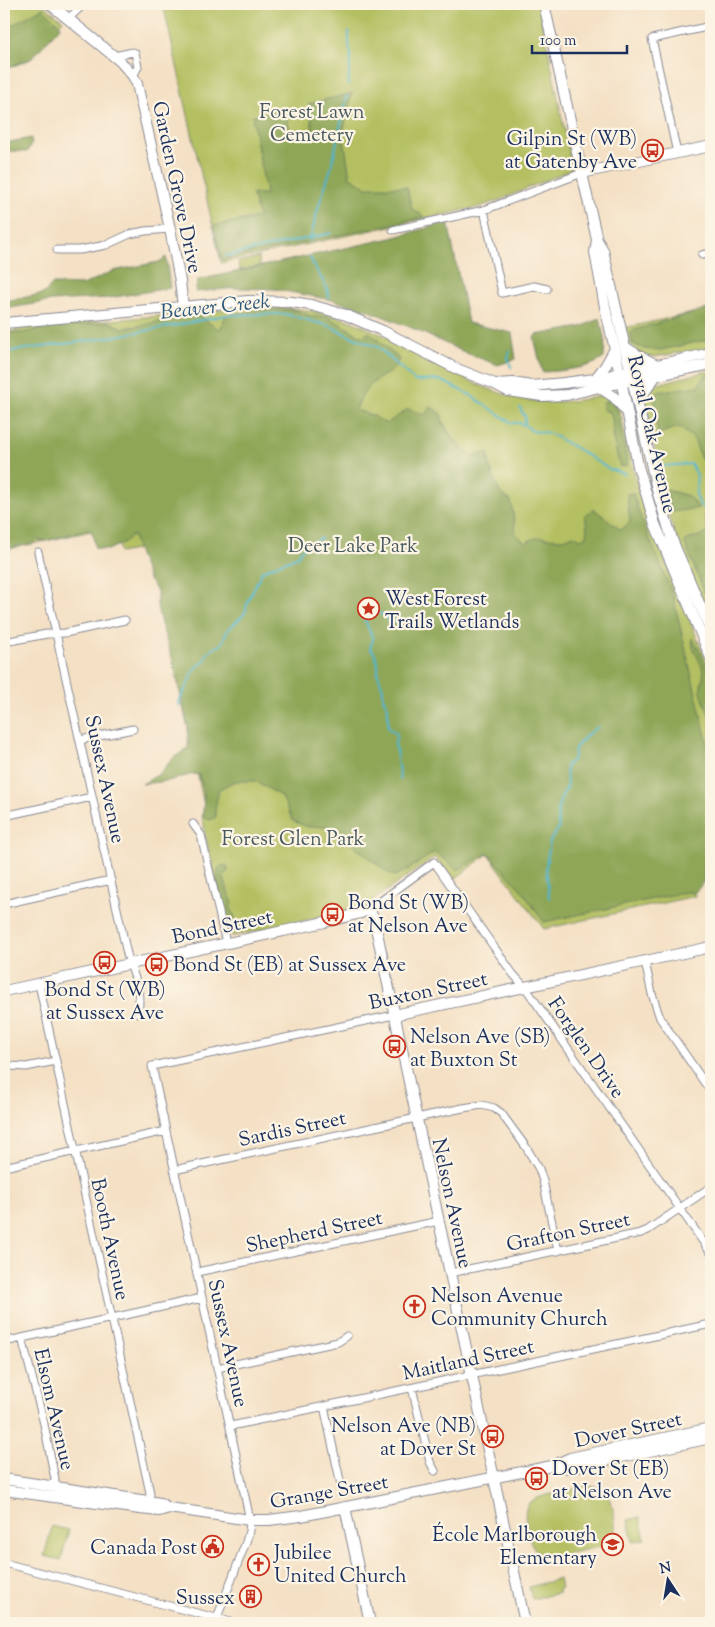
<svg xmlns="http://www.w3.org/2000/svg" width="715" height="1627" viewBox="0 0 715 1627" font-family="'Sorts Mill Goudy',serif">
<rect width="100%" height="100%" fill="#fcf5e5"/>
<filter id="ink" filterUnits="userSpaceOnUse"><feTurbulence type="fractalNoise" baseFrequency=".02" numOctaves="2"/><feDisplacementMap in="SourceGraphic" scale="10" xChannelSelector="R" yChannelSelector="G"/><feConvolveMatrix kernelMatrix="1 2 1 2 8 2 1 2 1" color-interpolation-filters="sRGB"/></filter>
<filter id="wash" filterUnits="userSpaceOnUse"><feTurbulence type="fractalNoise" baseFrequency=".0096" numOctaves="4" result="noise"/><feDisplacementMap in="SourceGraphic" scale="20" xChannelSelector="R" yChannelSelector="G"/><feGaussianBlur stdDeviation="1.12" result="paint"/><feColorMatrix in="noise" values="0 0 0 0 0 0 0 0 0 0 0 0 0 0 0 0 0 1.4 0 .05"/><feComposite in="paint" operator="in"/></filter>
<g filter="url(#wash)">
<rect width="100%" height="100%" fill="#f4e0c4"/>
<path fill="#b3bf60" stroke="#67775f" d="M4 4H42L63 20 31 59 4 70Z
M163 4H539L572 168 568 171 500 200 479 207 221 263Z
M259 257 260 266 240 270 238 262Z
M251 306C291 307 326 310 363 326 415 348 463 386 519 398 536 401 554 403 572 401 582 400 592 397 602 396L608 397 619 407 638 489 646 515 711 672V880L692 884 695 896 544 929 488 854 452 881 435 857 365 906 353 910 233 936 228 934 204 830V823L202 817 204 805 149 547 120 553 114 528 93 534 92 531 4 550V331H13L38 326 195 313Z
M711 309V348L653 357C635 355 629 344 624 328Z
M711 370V622L674 532 663 501 656 454 645 401V397L654 385Z
M587 1486C592 1487 598 1486 603 1490 614 1500 618 1527 613 1540L607 1544 599 1547 547 1558C536 1554 531 1545 528 1535 522 1506 524 1500 552 1494 564 1491 575 1489 587 1486Z
M640 1517 645 1539 633 1542 628 1520Z
M52 1526 69 1530 61 1560 44 1556Z
M559 1579 561 1588 558 1589 559 1593 532 1599 529 1587Z"/>
<path fill="#8ea656" stroke="#546a5a" d="M43 8 61 26 31 59 4 68V18L10 26Z
M352 93 343 133 350 177 367 187H407L412 209 425 217 222 260 213 226 259 217 252 194H266L252 116 283 109 292 135 313 132 309 104Z
M31 138 32 143 27 152 10 151 4 153V143Z
M448 222 468 323 512 333 516 359 498 365 466 353 412 328 367 310 332 300 274 289 236 288 195 292 198 280 391 238Z
M166 257 170 288 109 298 52 301 4 309V301L43 294 53 284 83 285 113 271 159 262Z
M711 308V339L661 350 644 349 632 343 631 331Z
M260 310H295L311 316H326L363 337 369 332 399 359C395 374 382 374 373 383 364 390 360 399 356 410L374 416 386 424 408 409 424 415 431 407 441 414 443 422 451 436 464 450 474 455 488 453 490 468 500 493 511 501 516 533 525 543C542 533 544 539 561 539 565 539 569 537 573 535L581 539 586 536 587 526 585 516 594 509 621 530 630 522 627 494 633 493 641 519 672 592 711 758V861L704 864C706 877 704 885 694 893L686 892 544 922 523 892 488 853 458 870 435 852C422 860 410 870 395 876L388 873 329 826 308 827 293 821 282 797 256 781H235L219 789 215 810 216 817 210 820 203 817 204 792 199 775 193 774 168 781 142 784 159 774 173 758 188 748V727L173 661 161 624 157 606V591L149 580 139 555 133 535 123 543 108 550 95 548 93 534 89 529 46 541 37 540 32 544 4 549V333H23L39 329 109 322 123 328 144 325 164 320 199 316 220 330 226 315Z
M600 318 605 342 604 358C590 369 559 371 542 372L534 337 536 335 581 327Z
M711 373V464L701 459 694 439 679 427 658 434 654 411 656 392 698 386 706 375Z
M611 400 617 408 628 465 620 467 614 443 612 418 610 412 603 410V402Z
M667 490 688 496 699 508 672 512 669 503Z
M705 516H711V609L684 541 708 533Z
M692 638 698 648 711 677V720C708 710 702 700 701 690 700 683 705 678 703 671 700 658 692 653 692 638Z
M223 865 227 866 228 871 223 876C227 885 227 893 233 902L230 907 232 910 236 921 233 926 230 928 226 924 217 883 218 869Z"/>
<g fill="none" stroke-linecap="round" stroke-linejoin="round">
<path stroke="#4bb5c9" stroke-width="2" d="M346 4 348 10
M348 85 351 56 349 43V32
M310 241 318 208 331 168 347 96
M226 256 331 233
M310 257C314 270 329 285 329 298
M510 350 508 358 511 367
M4 352 93 340 178 325 226 315 285 314 330 326 347 335 378 347 415 381 440 380 470 395 512 423C522 422 525 425 532 431L549 433 574 447 609 469 625 474
M520 408 523 414 525 416V423
M664 466 691 464 697 475 696 494 699 503 701 506 711 512
M180 707 179 702 195 668 204 662C207 651 211 649 221 645L227 631 245 613 248 601 262 571 298 556 301 550 321 538
M400 780 395 743 397 734 388 728V707L383 698V689L378 674V665L375 654 370 648 373 639 364 618 365 615C371 613 381 611 386 617 387 619 388 621 390 624L397 619 410 624 416 619
M549 898 546 867 550 841 559 828C555 815 559 798 567 788L566 766 574 758 575 748 589 733 598 727"/>
</g>
</g>
<g filter="url(#ink)">
<g fill="none" stroke-linecap="round" stroke-linejoin="round">
<defs>
<path id="street" d="M68 19 84 4
M114 56 133 52 135 53 138 67 133 76
M677 153 652 39 711 26
M484 210 502 293 534 286 547 289
M393 230 484 210 582 173
M57 250H80L106 245 130 234 145 231 170 229
M702 255 711 253
M38 552 127 954C133 976 142 988 138 1013
M4 642 47 634 65 633 125 620
M80 740 133 729
M4 816 92 797
M193 824 201 835 226 943
M4 904 111 880
M370 909 434 862 513 974 525 987 711 1253
M645 962 652 994 660 1018 711 1092
M39 984 150 1493 149 1501
M10 1066 26 1067 56 1061
M4 1167 166 1131
M174 1170 463 1108 482 1105 494 1108 501 1113 526 1147 539 1169 543 1181 558 1251
M197 1272 439 1221
M450 1273 641 1233 648 1230 711 1187
M22 1338 44 1424 55 1479 54 1486
M4 1342 202 1298
M217 1368 338 1342 347 1336
M412 1388 430 1462 435 1471
M324 1406 341 1485
M231 1426 711 1324
M4 1563 235 1623
M215 1623 246 1542 249 1531 250 1520 152 1066 394 1015"/>
<path id="secondary" d="M50 4 120 61 133 76 137 84 170 229 180 281 183 307
M544 4 597 240 603 250 658 494 673 542 711 631
M582 173 711 146
M597 240 595 252 605 307 615 349 638 466 655 524 711 658
M4 323 248 301 292 302 311 305 346 315 383 331 457 369 495 384 508 391 542 396 567 395 599 387 711 364
M625 347 639 356 657 365
M595 379 606 365 615 349
M496 384 513 383 531 386 564 383 595 379 711 353
M599 387 614 397 626 411
M637 403 655 377
M4 991 325 922 361 913 370 909 376 928 525 1623
M394 1015 711 947
M553 1466 570 1468 711 1438
M4 1479 160 1503 169 1508 250 1520H269L301 1516 552 1466 570 1458 711 1428
M4 1490 140 1509 159 1511 169 1508
M345 1507 370 1623"/>
</defs>
<use href="#street" stroke="#888891" stroke-width="9"/>
<use href="#secondary" stroke="#888891" stroke-width="12"/>
<use href="#street" stroke="#fff" stroke-width="7"/>
<use href="#secondary" stroke="#fff" stroke-width="10"/>
</g>
</g>
<defs>
<symbol id="bus-ring" viewBox="-11 -11 22 22"><circle r="9.5" fill="#fcf5e5" stroke="#c8321e" stroke-width="1.5"/><path d="M-5-6H5V4H4V6H2V4H-2V6H-4V4H-5ZM-3.5-4V0h7V-4ZM-3.5 1.2v1.5H-2V1.2ZM2 1.2v1.5H3.5V1.2Z" fill="#c8321e"/></symbol>
<symbol id="sight-ring" viewBox="-11 -11 22 22"><circle r="9.5" fill="#fcf5e5" stroke="#c8321e" stroke-width="1.5"/><path d="M0-6L1.8-2.2L6-1.7L2.9 1.2L3.7 5.4L0 3.3L-3.7 5.4L-2.9 1.2L-6-1.7L-1.8-2.2Z" fill="#c8321e"/></symbol>
<symbol id="church-ring" viewBox="-11 -11 22 22"><circle r="9.5" fill="#fcf5e5" stroke="#c8321e" stroke-width="1.5"/><path d="M-1.2-6h2.4v3.5h3.3v2.4h-3.3V6h-2.4V-.1h-3.3v-2.4h3.3Z" fill="#c8321e"/></symbol>
<symbol id="school-ring" viewBox="-11 -11 22 22"><circle r="9.5" fill="#fcf5e5" stroke="#c8321e" stroke-width="1.5"/><path d="M0-5L7-2L0 1L-7-2ZM-4 1L0 2.5L4 1V4Q0 6-4 4Z" fill="#c8321e"/></symbol>
<symbol id="civic-ring" viewBox="-11 -11 22 22"><circle r="9.5" fill="#fcf5e5" stroke="#c8321e" stroke-width="1.5"/><path d="M-.6-6.5H3V-4.5H.6V-3L4-1V1h2V6H-6V1h2V-1L-.6-3ZM-1.2 2.5V6h2.4V2.5Z" fill="#c8321e"/></symbol>
<symbol id="building-ring" viewBox="-11 -11 22 22"><circle r="9.5" fill="#fcf5e5" stroke="#c8321e" stroke-width="1.5"/><path d="M-4-6H4V6H1V3H-1V6H-4ZM-2.5-4.3h1.7v1.8h-1.7ZM.8-4.3h1.7v1.8H.8ZM-2.5-1h1.7V.8h-1.7ZM.8-1h1.7V.8H.8Z" fill="#c8321e"/></symbol>
</defs>
<g fill-rule="evenodd">
<use href="#bus-ring" x="640" y="138" width="25" height="25"/>
<use href="#sight-ring" x="356" y="596" width="25" height="25"/>
<use href="#bus-ring" x="320" y="902" width="25" height="25"/>
<use href="#bus-ring" x="92" y="950" width="25" height="25"/>
<use href="#bus-ring" x="144" y="952" width="25" height="25"/>
<use href="#bus-ring" x="382" y="1034" width="25" height="25"/>
<use href="#church-ring" x="402" y="1294" width="25" height="25"/>
<use href="#bus-ring" x="480" y="1424" width="25" height="25"/>
<use href="#bus-ring" x="524" y="1466" width="25" height="25"/>
<use href="#school-ring" x="600" y="1532" width="25" height="25"/>
<use href="#civic-ring" x="200" y="1534" width="25" height="25"/>
<use href="#church-ring" x="246" y="1552" width="25" height="25"/>
<use href="#building-ring" x="238" y="1584" width="25" height="25"/>
</g>
<g text-anchor="middle" stroke-width="4.5" stroke-linejoin="round" paint-order="stroke">
<g font-size="20" fill="#495a5f" stroke="#fcf5e5">
<text x="312" y="118">Forest Lawn<tspan x="312" dy="23">Cemetery</tspan></text>
<text x="353" y="552">Deer Lake Park</text>
<text x="293" y="845">Forest Glen Park</text>
</g>
<g font-size="20" fill="#1b2f5e" stroke="#fcf5e5" text-anchor="start">
<text x="637" y="145" text-anchor="end">Gilpin St (WB)<tspan x="637" dy="23">at Gatenby Ave</tspan></text>
<text x="385" y="605">West Forest<tspan x="385" dy="23">Trails Wetlands</tspan></text>
<text x="348" y="909">Bond St (WB)<tspan x="348" dy="23">at Nelson Ave</tspan></text>
<text x="173" y="971">Bond St (EB) at Sussex Ave</text>
<text x="105" y="996" text-anchor="middle">Bond St (WB)<tspan x="105" dy="23">at Sussex Ave</tspan></text>
<text x="410" y="1043">Nelson Ave (SB)<tspan x="410" dy="23">at Buxton St</tspan></text>
<text x="431" y="1302">Nelson Avenue<tspan x="431" dy="23">Community Church</tspan></text>
<text x="476" y="1432" text-anchor="end">Nelson Ave (NB)<tspan x="476" dy="23">at Dover St</tspan></text>
<text x="552" y="1475">Dover St (EB)<tspan x="552" dy="23">at Nelson Ave</tspan></text>
<text x="597" y="1541" text-anchor="end">École Marlborough<tspan x="597" dy="23">Elementary</tspan></text>
<text x="197" y="1554" text-anchor="end">Canada Post</text>
<text x="274" y="1559">Jubilee<tspan x="274" dy="23">United Church</tspan></text>
<text x="235" y="1604" text-anchor="end">Sussex</text>
</g>
<g font-size="20" fill="#1b2f5e" stroke="#fcf5e5">
<text transform="translate(178 187) rotate(78)" y="7">Garden Grove Drive</text>
<text transform="translate(653 434) rotate(77)" y="7">Royal Oak Avenue</text>
<text transform="translate(106 779) rotate(78)" y="7">Sussex Avenue</text>
<text transform="translate(222 926) rotate(-12)" y="7">Bond Street</text>
<text transform="translate(428 990) rotate(-12)" y="7">Buxton Street</text>
<text transform="translate(587 1047) rotate(55)" y="7">Forglen Drive</text>
<text transform="translate(292 1128) rotate(-12)" y="7">Sardis Street</text>
<text transform="translate(453 1203) rotate(78)" y="7">Nelson Avenue</text>
<text transform="translate(314 1231) rotate(-12)" y="7">Shepherd Street</text>
<text transform="translate(568 1231) rotate(-12)" y="7">Grafton Street</text>
<text transform="translate(111 1239) rotate(78)" y="7">Booth Avenue</text>
<text transform="translate(229 1343) rotate(78)" y="7">Sussex Avenue</text>
<text transform="translate(468 1359) rotate(-12)" y="7">Maitland Street</text>
<text transform="translate(55 1409) rotate(77)" y="7">Elsom Avenue</text>
<text transform="translate(628 1429) rotate(-12)" y="7">Dover Street</text>
<text transform="translate(329 1491) rotate(-10)" y="7">Grange Street</text>
</g>
<g font-size="21" font-style="italic" fill="#29577e" stroke="#fcf5e5">
<text transform="translate(215 306) rotate(-6)" y="7">Beaver Creek</text>
</g>
</g>
<rect width="715" height="1627" fill="none" stroke="#fcf5e5" stroke-width="20"/>
<g transform="translate(668 1580) rotate(348)" stroke="#fcf5e5" stroke-width="4" paint-order="stroke">
<path d="M0-4L9 19L0 12L-9 19Z" fill="#1b2f5e"/>
<text y="-8" font-size="14" font-weight="bold" text-anchor="middle" fill="#1b2f5e">N</text>
</g>
<path d="M532 45v8h95v-8" fill="none" stroke="#1b2f5e" stroke-width="2.5"/>
<text x="540" y="45" font-size="15" fill="#1b2f5e" stroke="#fcf5e5" stroke-width="4" paint-order="stroke">100 m</text>
</svg>
